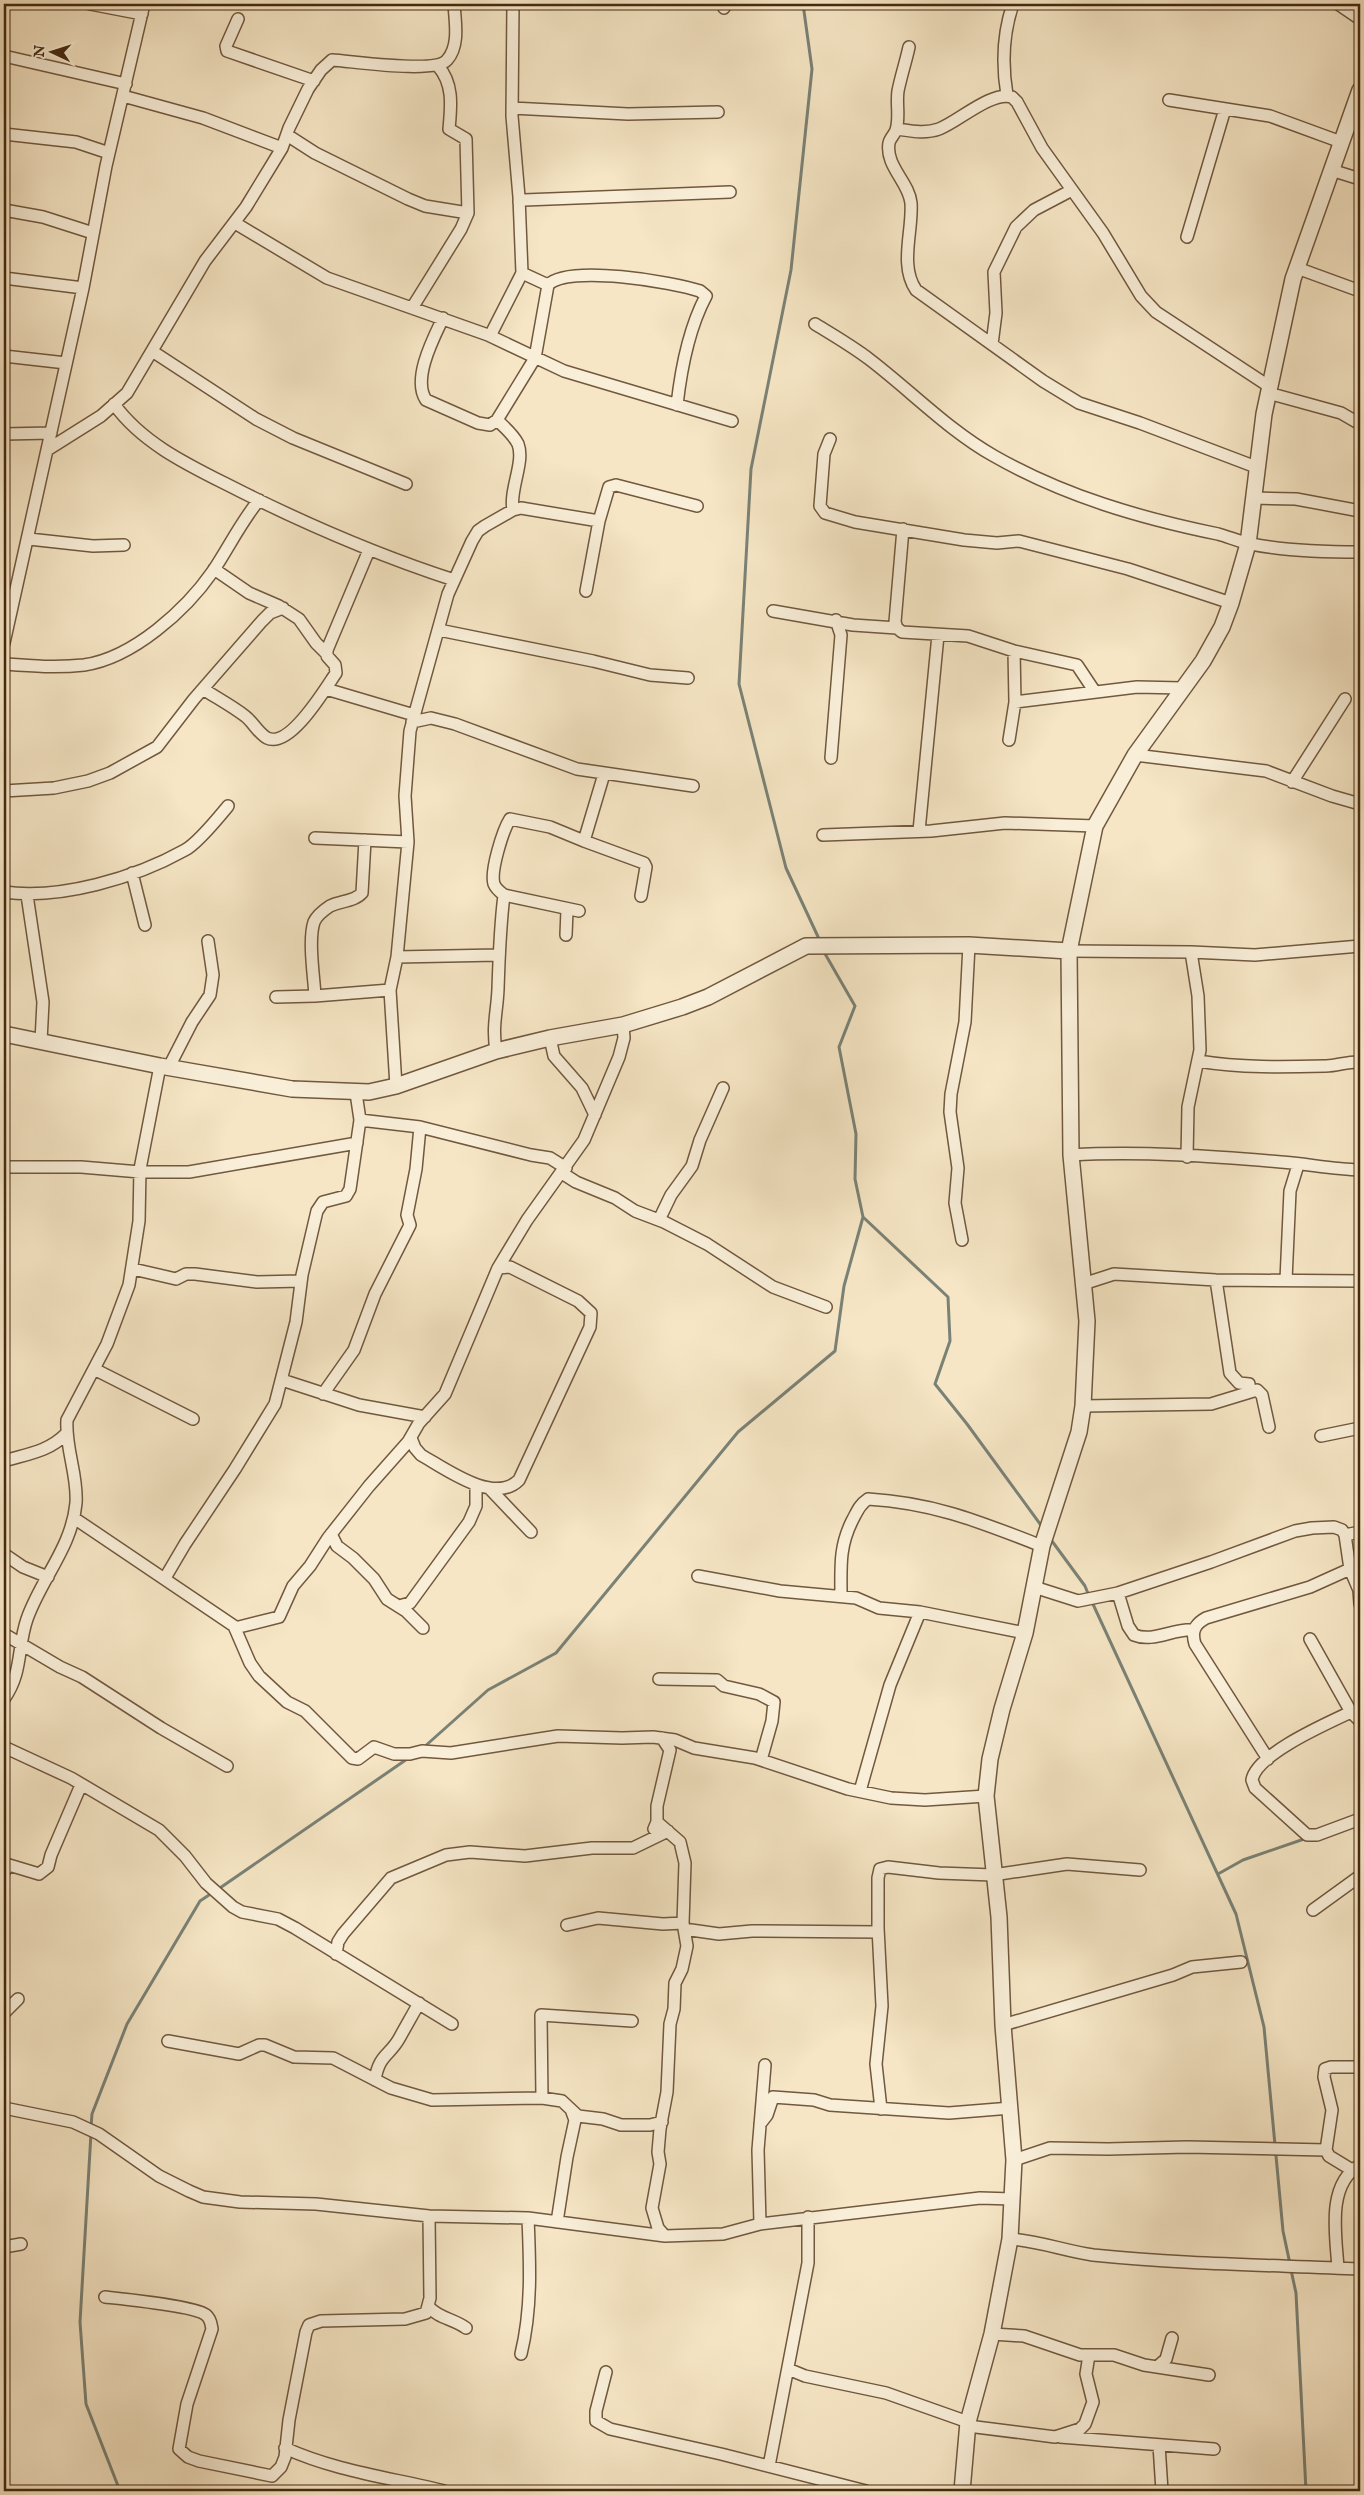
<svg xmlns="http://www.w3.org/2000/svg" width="1364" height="2495" viewBox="0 0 1364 2495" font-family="'IM FELL English',serif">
<rect width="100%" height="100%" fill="#f6e6c5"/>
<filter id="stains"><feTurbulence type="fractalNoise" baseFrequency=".004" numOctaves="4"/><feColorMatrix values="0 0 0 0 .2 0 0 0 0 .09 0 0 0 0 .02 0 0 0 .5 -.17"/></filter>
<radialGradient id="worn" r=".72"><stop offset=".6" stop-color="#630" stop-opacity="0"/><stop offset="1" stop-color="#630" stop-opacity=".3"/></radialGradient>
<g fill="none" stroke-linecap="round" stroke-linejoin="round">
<path stroke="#7a8276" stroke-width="3" d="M803 4 812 69 791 270 751 469 739 684 786 868 820 941
M863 1217 948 1297 950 1341 935 1384 967 1424 1043 1528
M1049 1537 1085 1586 1089 1596
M1092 1602 1236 1914 1264 2027 1283 2231 1290 2264
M423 1748 488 1690 556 1653 738 1432 835 1351 844 1286 863 1217 855 1179 856 1134 839 1047 855 1006 824 952
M1218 1874 1243 1860 1307 1838
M217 1890 410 1757
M91 2127 92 2114 127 2024 200 1901 212 1893
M91 2133 80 2322 86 2404 120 2491
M1291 2270 1296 2293 1306 2491"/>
<defs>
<path id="minor" d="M90 4 142 14
M723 4 724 8
M1338 4 1360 19
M238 19 226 46 227 51 314 81
M909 47C906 61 901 76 898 91 896 103 900 118 896 130 895 134 890 138 889 143 885 166 909 182 911 203 913 231 899 265 916 290L1043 381 1079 403 1140 423 1256 467
M4 56 126 84
M1007 95C1002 65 1003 33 1013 4
M123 96 203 118 282 148
M1169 100 1270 116 1341 142
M512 108 628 114 718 112
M897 129C911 131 925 134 939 129 958 122 991 91 1012 97L1017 102 1042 148 1103 233 1141 296 1156 312 1270 387
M4 134 76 142 109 153
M287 135 315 153 408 199 425 206 468 213
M1331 170 1360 179
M519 202 524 200 730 192
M4 210 43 217 93 233
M235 223 327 278 488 335 564 371 732 421
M1187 237 1225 109
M1297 268 1360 291
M522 273 548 285
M4 278 83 288
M412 308 461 229 468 213 466 139 449 129C451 107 454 84 438 66
M443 318C433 339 412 379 426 400L478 423 490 425 497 420 535 358 548 285C568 264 673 282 700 291L706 296C689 328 681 369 677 405
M815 324C833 335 852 346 869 359 911 391 948 430 994 456 1064 496 1140 518 1218 534 1229 537 1240 542 1251 544 1287 551 1323 552 1360 552
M490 336 522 273 519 197 512 116 513 4
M992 344 996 313 994 272 1016 227 1034 210 1072 190
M152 351 256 419 293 438 406 484
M4 356 66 363
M1268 393 1341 413 1360 424
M114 404C144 446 195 468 240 491 310 526 380 556 454 580
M497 420C504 427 513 434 518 444 525 462 509 490 513 510
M4 434 51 433
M830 439 824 454 820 506 825 513 855 522 964 540 997 543 1019 541 1128 569 1231 603
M47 450 101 416 127 393 205 261 246 207 282 148 289 128 308 89 321 70 332 60C352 61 435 74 447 60 460 46 455 21 454 4
M1253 498 1296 499 1360 511
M29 539 93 546 124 545
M214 569 249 593 279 606 299 619 316 643 327 654
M586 591 599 521 609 487 616 485 697 506
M773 611 853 625 897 628 902 632 968 636 1014 651 1077 665 1095 692
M897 628 895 622 903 529
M439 630 593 661 650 675 688 678
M4 643 83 288 106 166 144 4
M4 664C31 666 57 668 84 665 133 658 186 610 213 571 229 547 241 522 259 500
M203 689C217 698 232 706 245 716 253 722 258 733 267 738 290 749 325 689 336 673L335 665 327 656V650L369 550
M326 689 414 715
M1015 702 1137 687 1182 688
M412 722 431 718 455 724 577 769 693 786
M1009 740 1015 702 1014 651
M1135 755 1266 771 1332 796 1360 804
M831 758 841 635 836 620
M604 774 584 841 644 863 646 867 641 896
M1292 782 1345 699
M4 791 54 788 88 781 110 773 157 747 194 699 262 621 270 613 283 608
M919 831 938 635
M823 835 931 831 1005 823 1095 826
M315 838 408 842
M132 873 145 925
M4 892C60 900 135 878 185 850 198 843 218 818 228 806
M27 895 43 1002 41 1041
M579 911 504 895C500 892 496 889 494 884 490 871 503 830 510 819L550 827 584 841
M566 935 567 910
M1069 951 1191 952 1255 955 1360 946
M397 957 498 955
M315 996C314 977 308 940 314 922 317 915 324 910 330 906 341 901 355 901 362 893L365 840
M276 997 315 996 390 990
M550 1038 554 1056 582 1088 595 1115
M496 1051C492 1025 497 1013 498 989 499 957 500 927 504 895
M1198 1061C1241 1068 1283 1067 1326 1066 1337 1066 1349 1061 1360 1062
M171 1068V1063L192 1022 210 995 213 975 208 941
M396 1086 390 990 397 957 408 842 405 796 410 731 448 594 472 541 478 531 485 526 513 510 521 508 599 521
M360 1120 420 1127 531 1155 550 1158 566 1168
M1071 1155C1140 1151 1212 1156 1281 1162 1307 1164 1333 1169 1360 1170
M1187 1157 1188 1107 1200 1050 1198 996 1191 952
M4 1167H81L140 1172H189L357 1143
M562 1173 576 1182 615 1198 635 1211 664 1222 707 1244 773 1287 826 1307
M659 1220 671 1195 692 1166 700 1140 723 1088
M962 1240 955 1203 958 1168 950 1112 951 1094 965 1022 969 945
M133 1269 176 1279 186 1274H195L257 1282 301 1281
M1216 1280 1230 1373 1239 1383 1249 1384 1250 1391
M1286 1280 1290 1191 1298 1165
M1083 1284 1114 1274 1216 1280 1360 1281
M94 1369 193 1419
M282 1380 359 1405 425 1417
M323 1394 354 1350 375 1294 410 1225 407 1215 416 1169 420 1127
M1083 1406 1211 1404 1257 1390 1262 1395 1269 1427
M1321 1436 1360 1428
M411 1438 415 1448 421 1455C446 1469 494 1505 519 1480L590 1327 591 1313 578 1301 510 1267 498 1268
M4 1461C27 1454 48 1452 66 1434
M489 1488 531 1532
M74 1518 234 1626 250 1663 259 1676 287 1702 305 1711 352 1758 358 1759 374 1747 394 1754H410L422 1751 451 1753 558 1736 622 1738 653 1737 675 1740 694 1748 755 1758 848 1789 891 1798 925 1800 986 1796
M331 1534 337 1546 353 1558 374 1579 387 1599 406 1611 423 1628
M1345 1535 1360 1532
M4 1554 23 1567 48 1577
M698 1576 780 1591 856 1598 879 1608 920 1612 1025 1633
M165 1578 185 1544 235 1469 275 1404 296 1322 302 1275 317 1211 323 1202 346 1196 350 1189 360 1120 356 1093
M1034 1587 1078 1601 1118 1593 1211 1562 1295 1531 1312 1528 1334 1527 1342 1530 1345 1535 1350 1569 1359 1590 1360 1604
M1118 1593 1128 1626 1134 1635C1153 1643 1174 1628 1194 1630
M841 1596C841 1567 839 1547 852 1521 857 1512 859 1505 868 1499 935 1503 980 1522 1042 1546
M399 1606 410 1603 469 1522 476 1506V1485
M235 1628 279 1617 293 1586 310 1566 328 1538 369 1486 408 1442 419 1423 445 1394 498 1268 527 1220 584 1140 619 1057 624 1038 623 1025
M4 1634 60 1667 82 1677 161 1728 227 1766
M1310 1639 1351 1712 1360 1721
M659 1679 717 1680 724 1686 759 1694 774 1702 772 1721 761 1760
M4 1699C23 1672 17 1648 27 1619 41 1579 72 1547 76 1503 78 1475 65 1448 67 1420L107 1344 129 1285 139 1221 140 1169 160 1066
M1351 1712C1328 1723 1256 1754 1252 1780L1255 1788 1307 1835H1317L1360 1819
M4 1747 71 1778 159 1830 185 1856 206 1883 233 1907 242 1912 278 1919 295 1928 452 2024
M1268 1759 1195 1644C1191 1631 1195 1624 1206 1618L1310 1587 1350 1569
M860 1791 890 1685 920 1612
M657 1822 680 1842 685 1863 683 1923 687 1946 682 1969 675 1983 674 2009 670 2024 667 2092 660 2129 658 2152 660 2164 652 2208 658 2228 665 2236
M654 1829 657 1822V1806L670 1750 662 1738
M4 1872 9 1865 39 1874 48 1867 51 1855 81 1785
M1313 1910 1360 1876
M567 1925 598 1918 663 1924 683 1923
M684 1929 719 1934 752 1931 878 1932
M336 1954 338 1942 343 1934 391 1878 446 1855 470 1852 525 1856 592 1848H633L668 1831
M4 2013 18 1999
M1003 2025 1173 1975 1192 1967 1241 1962
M168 2041 239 2054 259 2045H265L294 2057 333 2058 391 2088 432 2100 542 2098 562 2101 578 2116 603 2119 621 2125H650L662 2122
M375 2080C379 2054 390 2056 400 2037 406 2026 413 2014 419 2003
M542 2098 541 2015 632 2021
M4 2108 73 2122 99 2134 159 2176 189 2191 203 2197 240 2202 316 2204 429 2216 528 2218 665 2236 723 2234 760 2224 980 2198 1012 2199
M881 2109 876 2064 882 2006 878 1928V1878L880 1869 888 1867 939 1873 993 1875 1067 1864 1140 1870
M760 2124 767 2115 773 2097 814 2100 830 2105 949 2113 1011 2108
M1014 2160 1050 2148 1108 2149 1187 2147 1326 2150
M1352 2170 1329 2156 1326 2150 1332 2110 1324 2077 1325 2069 1331 2067H1360
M557 2222 567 2157 575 2120 572 2112
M760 2224 758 2150 765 2065
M1010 2239C1039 2241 1065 2251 1093 2255 1181 2264 1271 2265 1360 2269
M4 2247 21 2244
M1338 2268C1336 2236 1326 2184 1360 2165
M105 2297C123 2299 195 2306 206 2315 211 2319 211 2324 212 2329L187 2404 179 2449 188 2457 199 2461 272 2476 281 2467 285 2457 289 2420 306 2332 309 2325 321 2321 405 2319 426 2313 430 2298 429 2216
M429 2307C438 2318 454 2319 466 2328
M992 2334 1024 2336 1080 2355H1114L1144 2365 1209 2375
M521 2354C532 2309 530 2264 528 2218
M1157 2367 1166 2359 1172 2338
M788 2369 805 2376 886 2393 968 2422
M606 2372 596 2411V2421L610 2429 721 2454 866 2491
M968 2426 1055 2437 1080 2429 1085 2424 1093 2402 1086 2374 1089 2355
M1060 2437 1214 2449
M1159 2445 1162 2491
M285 2448C335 2471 392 2478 444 2491
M769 2466 808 2263V2217"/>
<path id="tertiary" d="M4 1034 160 1066 292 1089 369 1092 396 1086 496 1051 550 1038 623 1025 682 1007 708 997 806 946 969 945 1069 951
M962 2491 968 2422 992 2334 1010 2239 1012 2199 1014 2160 1003 2025 999 1917 986 1796 990 1759 1002 1709 1025 1633 1042 1546 1079 1432 1083 1406 1087 1321 1071 1155 1069 951 1095 826 1135 755 1203 661 1222 627 1231 603 1248 544 1264 414 1293 279 1360 90"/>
</defs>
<use href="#minor" stroke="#71583e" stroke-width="14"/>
<use href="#tertiary" stroke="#71583e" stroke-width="18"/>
<use href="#minor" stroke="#f9efd9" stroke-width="11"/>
<use href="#tertiary" stroke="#f9efd9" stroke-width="15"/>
</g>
<rect width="1364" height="2495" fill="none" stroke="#f6e6c5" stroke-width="20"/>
<rect x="5" y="5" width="1354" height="2485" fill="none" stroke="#452911" stroke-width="2.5"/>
<rect x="10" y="10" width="1344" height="2475" fill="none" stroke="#452911"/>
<g transform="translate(52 52) rotate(274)" stroke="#f9efd9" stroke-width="4" paint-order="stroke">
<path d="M0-4L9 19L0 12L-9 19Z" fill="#452911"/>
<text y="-8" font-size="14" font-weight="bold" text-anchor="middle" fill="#452911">N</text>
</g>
<rect width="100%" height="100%" filter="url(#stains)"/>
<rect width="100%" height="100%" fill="url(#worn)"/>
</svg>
